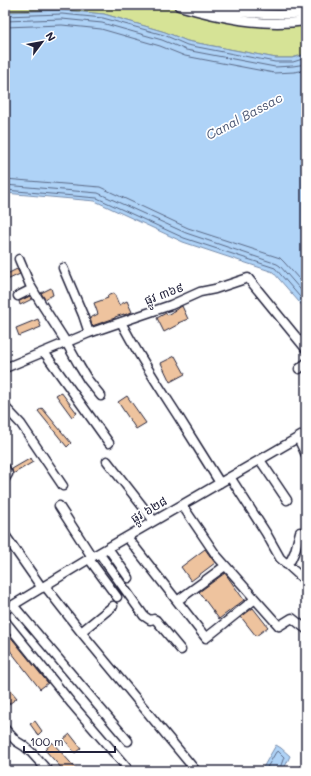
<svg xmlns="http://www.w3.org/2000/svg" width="311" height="776" viewBox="0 0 311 776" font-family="Mali,'Noto Sans Khmer',sans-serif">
<rect width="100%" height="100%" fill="#fff"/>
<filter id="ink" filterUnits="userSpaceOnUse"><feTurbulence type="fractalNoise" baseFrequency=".025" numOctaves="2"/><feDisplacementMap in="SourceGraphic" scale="8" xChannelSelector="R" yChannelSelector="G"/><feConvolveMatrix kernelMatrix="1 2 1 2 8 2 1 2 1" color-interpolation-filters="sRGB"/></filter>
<g filter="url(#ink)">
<path fill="#d6e396" stroke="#7c8268" d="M5 5H179L235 20 306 21V54L292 58H276L187 41 165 32 104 14 62 10 5 12Z
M229 5H291L292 10C271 10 250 10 229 5Z"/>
<path fill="#afd3f7" stroke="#778cac" d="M62 10 104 14 165 32 187 41 276 58H292L306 54V310L273 272 183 242 95 201 5 193V12Z
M276 745 281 748 290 756 283 771H261Z"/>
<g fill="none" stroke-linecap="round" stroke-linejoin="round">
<path stroke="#5a6986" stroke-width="1" d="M5 16 62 14 103 18 164 35 187 45 275 62H293L306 58
M5 21 62 19 102 23 162 40 186 50 275 67 293 66 306 64
M5 27 62 25 101 29 160 46 185 56 274 73 294 72 306 70
M5 179 100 187 188 228 280 258 284 262 306 287
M5 185 98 193 186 233 277 264 280 266 306 296
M5 190 97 198 184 238 275 268 306 304
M265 771 276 752 278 751 284 757 280 768 279 771"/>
</g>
<path fill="#eec39e" stroke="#22223b" d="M17 269 20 274 5 281V275Z
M51 288 53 295 45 299 41 293Z
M114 293 119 305 127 301 132 312 124 315V314L115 317V318L92 326 90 318 98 314 94 303 108 298 107 296Z
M30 296 32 299 20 305 19 301Z
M182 306 188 319 178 323 179 324 164 332 157 318 166 313 167 315Z
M38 319 41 327 19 336 16 328Z
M175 356 185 374 170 382 161 363Z
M61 392 77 413 72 417 56 395Z
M127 396 146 423 136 429 118 402Z
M42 408 71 443 67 447 38 411Z
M31 458 33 462 13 474 12 469Z
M205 549 215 563 191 581 181 567Z
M225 573 244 600 219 619 199 592Z
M253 608 268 627 256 636 241 617Z
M5 630 48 683 40 689 5 644Z
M5 684 17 698 9 704 5 699Z
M35 721 42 731 38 735 30 724Z
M70 734 81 748 75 753 64 739Z
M52 742 78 771H64L45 750Z"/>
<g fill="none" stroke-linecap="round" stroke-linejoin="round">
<defs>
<path id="minor" d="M201 5C236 13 270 17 306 13
M179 6C220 18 262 27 306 21
M19 259 30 285 39 300 66 342 80 367 88 380 101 396
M63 268 83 315 89 333
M18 296 32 289
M121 322C138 355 158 385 178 416 192 438 206 461 220 483
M44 352 109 443
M5 368 89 333 171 305 200 292 215 289 248 278 306 349
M299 369 306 363
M5 407 21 424 63 486
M298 438 306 455
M260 460 287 500
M107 461 154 521
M5 468 8 474 5 479
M230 477 266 533 280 558 301 577
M182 505 216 555 279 626 292 618 306 629
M59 506 92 557
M5 535 42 588
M127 537 206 638 255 599
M108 548 129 578
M99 553 144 616 150 620 154 619 156 620 181 650
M89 559 117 597
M286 564 291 560 295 551 300 532
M45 586 81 632 196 771
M177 601 225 566
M13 605 128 741
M5 610 92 557 306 433
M5 621 72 704 127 768
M81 632 113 606
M5 729 16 741 24 746 30 751 48 771"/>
</defs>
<use href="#minor" stroke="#22223b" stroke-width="11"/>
<use href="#minor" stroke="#fff" stroke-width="8"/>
</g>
</g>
<g text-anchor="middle" stroke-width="3.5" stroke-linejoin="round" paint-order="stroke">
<g font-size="12" fill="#22223b" stroke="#fff">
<text transform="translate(164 294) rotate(-21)" y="4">ផ្លូវ ៣៦៩</text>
<text transform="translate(149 510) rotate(-30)" y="4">ផ្លូវ ៦២៨</text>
</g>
<g font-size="13" font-style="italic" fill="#4c5773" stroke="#fff">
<text transform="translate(244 116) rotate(-28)" y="5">Canal Bassac</text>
</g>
</g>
<rect width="311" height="776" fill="none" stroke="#fff" stroke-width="20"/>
<rect x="10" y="10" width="291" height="756" fill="none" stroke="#22223b" stroke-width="1.5" filter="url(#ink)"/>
<g transform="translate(42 42) rotate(58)" stroke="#ffffff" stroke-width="3" paint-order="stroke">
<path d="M0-3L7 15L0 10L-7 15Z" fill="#22223b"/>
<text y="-6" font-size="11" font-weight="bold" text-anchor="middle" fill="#22223b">N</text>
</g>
<path d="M24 746v6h91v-6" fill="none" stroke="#22223b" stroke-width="2"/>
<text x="30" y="746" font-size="12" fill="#22223b" stroke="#ffffff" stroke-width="3" paint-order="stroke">100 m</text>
</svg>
